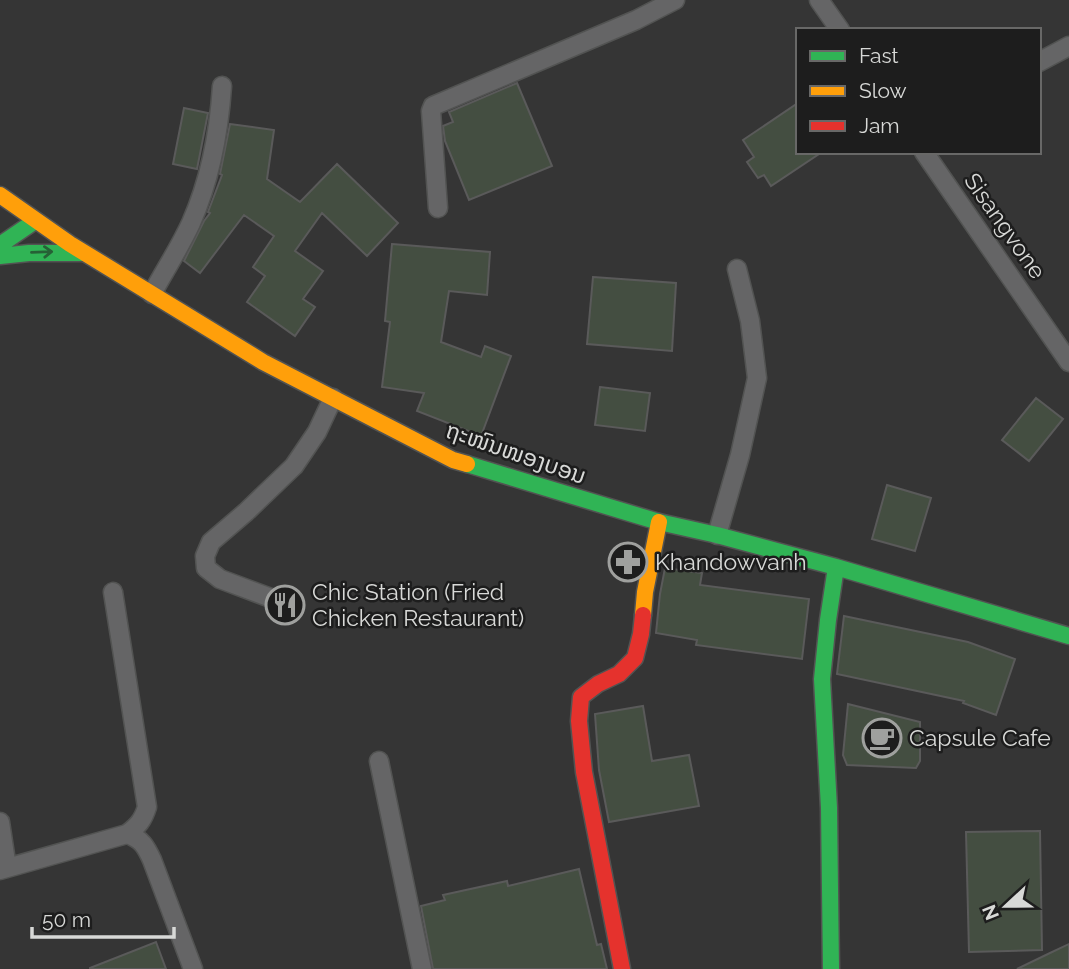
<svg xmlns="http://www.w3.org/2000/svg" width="1069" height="969" viewBox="0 0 1069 969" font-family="Raleway,'Noto Sans Lao',sans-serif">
<rect width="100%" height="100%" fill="#353535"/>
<path fill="#444e41" stroke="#5a5a5a" stroke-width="2" d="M517 83 552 166 469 200 445 141 443 126 453 122 449 112Z
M798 103V152H822L771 186 764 175 758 178 747 162 754 157 743 140Z
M184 108 208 113 197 169 173 164Z
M230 124 274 130 267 179 300 202 337 164 398 223 367 256 322 213 295 251 323 271 303 299 315 307 295 336 247 302 265 276 253 267 274 236 244 215 200 273 184 261 204 221 210 213 208 212 222 175 220 174Z
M392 244 490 252 487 295 449 291 441 342 481 357 485 346 511 356 481 436 417 411 424 393 382 387 390 322 385 321Z
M593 277 676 283 672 351 587 344Z
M600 387 650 393 645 431 595 425Z
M1036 398 1063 419 1029 461 1002 440Z
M887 485 931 498 915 551 872 539Z
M665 568 702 573 700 585 809 599 802 659 696 645 697 640 656 633 660 594Z
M844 616 968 642 1015 659 996 715 963 703 964 701 837 674Z
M848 704 920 722V761L916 768 847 765 843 755Z
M643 706 652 761 689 755 699 806 609 822 599 770 595 714Z
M1040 831 1042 950 969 952 966 832Z
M579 869 597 945 601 944 607 969H433L421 906 445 900 443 895 507 881 508 886Z
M156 942 166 969H90V968Z
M1069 944V969H1017L1050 953Z"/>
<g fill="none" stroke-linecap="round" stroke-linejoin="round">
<defs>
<path id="street" d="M819 0 840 30
M1039 62 1069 46
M924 152 1069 362
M438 208 431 111 433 106 636 20 675 0
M152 294C165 270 180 247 191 223 210 180 219 132 222 86
M717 535 740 455 757 378 750 321 737 269
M295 607 220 579 206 568 205 556 211 542 246 512 294 466 317 432 333 398
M379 761 422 969
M0 822 7 868
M127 834C142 839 146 847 152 860L193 969
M0 870 127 834C138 826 143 820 147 807L113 592"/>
<path id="fast" d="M0 245 35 221
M0 256 29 253H83
M467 464 659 522 717 535 836 567 1069 636
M831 969 829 808 822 679 828 620 836 567"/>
<path id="slow" d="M0 195 70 244 263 362 453 460 467 464
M643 615 645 592 659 522"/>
<path id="jam" d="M622 969 584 772 579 721 581 697 598 684 619 674 635 658 641 634 643 615"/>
</defs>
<use href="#street" stroke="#525352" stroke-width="21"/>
<use href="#fast" stroke="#525352" stroke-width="19"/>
<use href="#slow" stroke="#525352" stroke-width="19"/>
<use href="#jam" stroke="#525352" stroke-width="19"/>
<use href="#street" stroke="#656566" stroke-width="18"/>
<use href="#fast" stroke="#30b455" stroke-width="16"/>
<use href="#slow" stroke="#ff9f0a" stroke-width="16"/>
<use href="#jam" stroke="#e5322d" stroke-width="16"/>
</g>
<defs><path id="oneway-shaft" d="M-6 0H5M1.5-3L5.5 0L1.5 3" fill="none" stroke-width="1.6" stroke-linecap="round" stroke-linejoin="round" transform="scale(1.75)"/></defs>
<use stroke="#266136" href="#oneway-shaft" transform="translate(42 252) rotate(-2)"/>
<defs>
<symbol id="pharmacy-ring" viewBox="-11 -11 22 22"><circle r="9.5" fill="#1d1d1d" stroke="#9fa09e" stroke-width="1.5"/><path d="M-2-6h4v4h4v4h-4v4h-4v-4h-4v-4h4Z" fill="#9fa09e"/></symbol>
<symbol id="restaurant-ring" viewBox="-11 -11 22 22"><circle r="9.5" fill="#1d1d1d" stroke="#9fa09e" stroke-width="1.5"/><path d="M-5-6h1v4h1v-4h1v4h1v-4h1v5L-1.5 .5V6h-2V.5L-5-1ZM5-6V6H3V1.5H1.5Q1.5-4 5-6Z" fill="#9fa09e"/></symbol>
<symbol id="cafe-ring" viewBox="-11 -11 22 22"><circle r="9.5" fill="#1d1d1d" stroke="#9fa09e" stroke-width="1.5"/><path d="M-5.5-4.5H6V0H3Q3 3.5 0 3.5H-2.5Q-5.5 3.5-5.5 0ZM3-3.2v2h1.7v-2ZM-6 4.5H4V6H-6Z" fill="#9fa09e"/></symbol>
</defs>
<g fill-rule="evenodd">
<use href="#pharmacy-ring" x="606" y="540" width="44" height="44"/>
<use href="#restaurant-ring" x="263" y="583" width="44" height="44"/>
<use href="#cafe-ring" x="860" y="716" width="44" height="44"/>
</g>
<g text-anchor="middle" stroke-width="5" stroke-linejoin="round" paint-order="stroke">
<g font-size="23" fill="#d8d9d7" stroke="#1d1d1d">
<text transform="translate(1005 226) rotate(55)" y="8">Sisangvone</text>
<text transform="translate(516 453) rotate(19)" y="8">ຖະໜົນໜອງບອນ</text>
</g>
<g font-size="23" fill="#d8d9d7" stroke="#1d1d1d" text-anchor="start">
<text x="655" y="570">Khandowvanh</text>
<text x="312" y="600">Chic Station (Fried<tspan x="312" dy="26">Chicken Restaurant)</tspan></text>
<text x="909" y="746">Capsule Cafe</text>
</g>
</g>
<rect x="796" y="28" width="245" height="126" fill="#1d1d1d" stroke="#686867" stroke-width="2"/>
<rect x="810" y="51" width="35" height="10" fill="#30b455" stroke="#686867" stroke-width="2"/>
<text x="859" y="63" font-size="21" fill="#d8d9d7">Fast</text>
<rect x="810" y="86" width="35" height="10" fill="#ff9f0a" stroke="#686867" stroke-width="2"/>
<text x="859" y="98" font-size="21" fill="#d8d9d7">Slow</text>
<rect x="810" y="121" width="35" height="10" fill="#e5322d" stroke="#686867" stroke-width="2"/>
<text x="859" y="133" font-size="21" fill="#d8d9d7">Jam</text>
<g transform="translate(1006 906) rotate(248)" stroke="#1d1d1d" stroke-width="5" paint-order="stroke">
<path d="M0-5L12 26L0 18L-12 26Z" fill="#d8d9d7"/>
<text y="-10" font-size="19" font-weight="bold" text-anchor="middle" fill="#d8d9d7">N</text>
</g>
<path d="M32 927v10h142v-10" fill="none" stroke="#d8d9d7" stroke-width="3.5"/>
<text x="42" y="927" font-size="21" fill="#d8d9d7" stroke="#1d1d1d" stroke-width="5" paint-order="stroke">50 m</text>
</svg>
